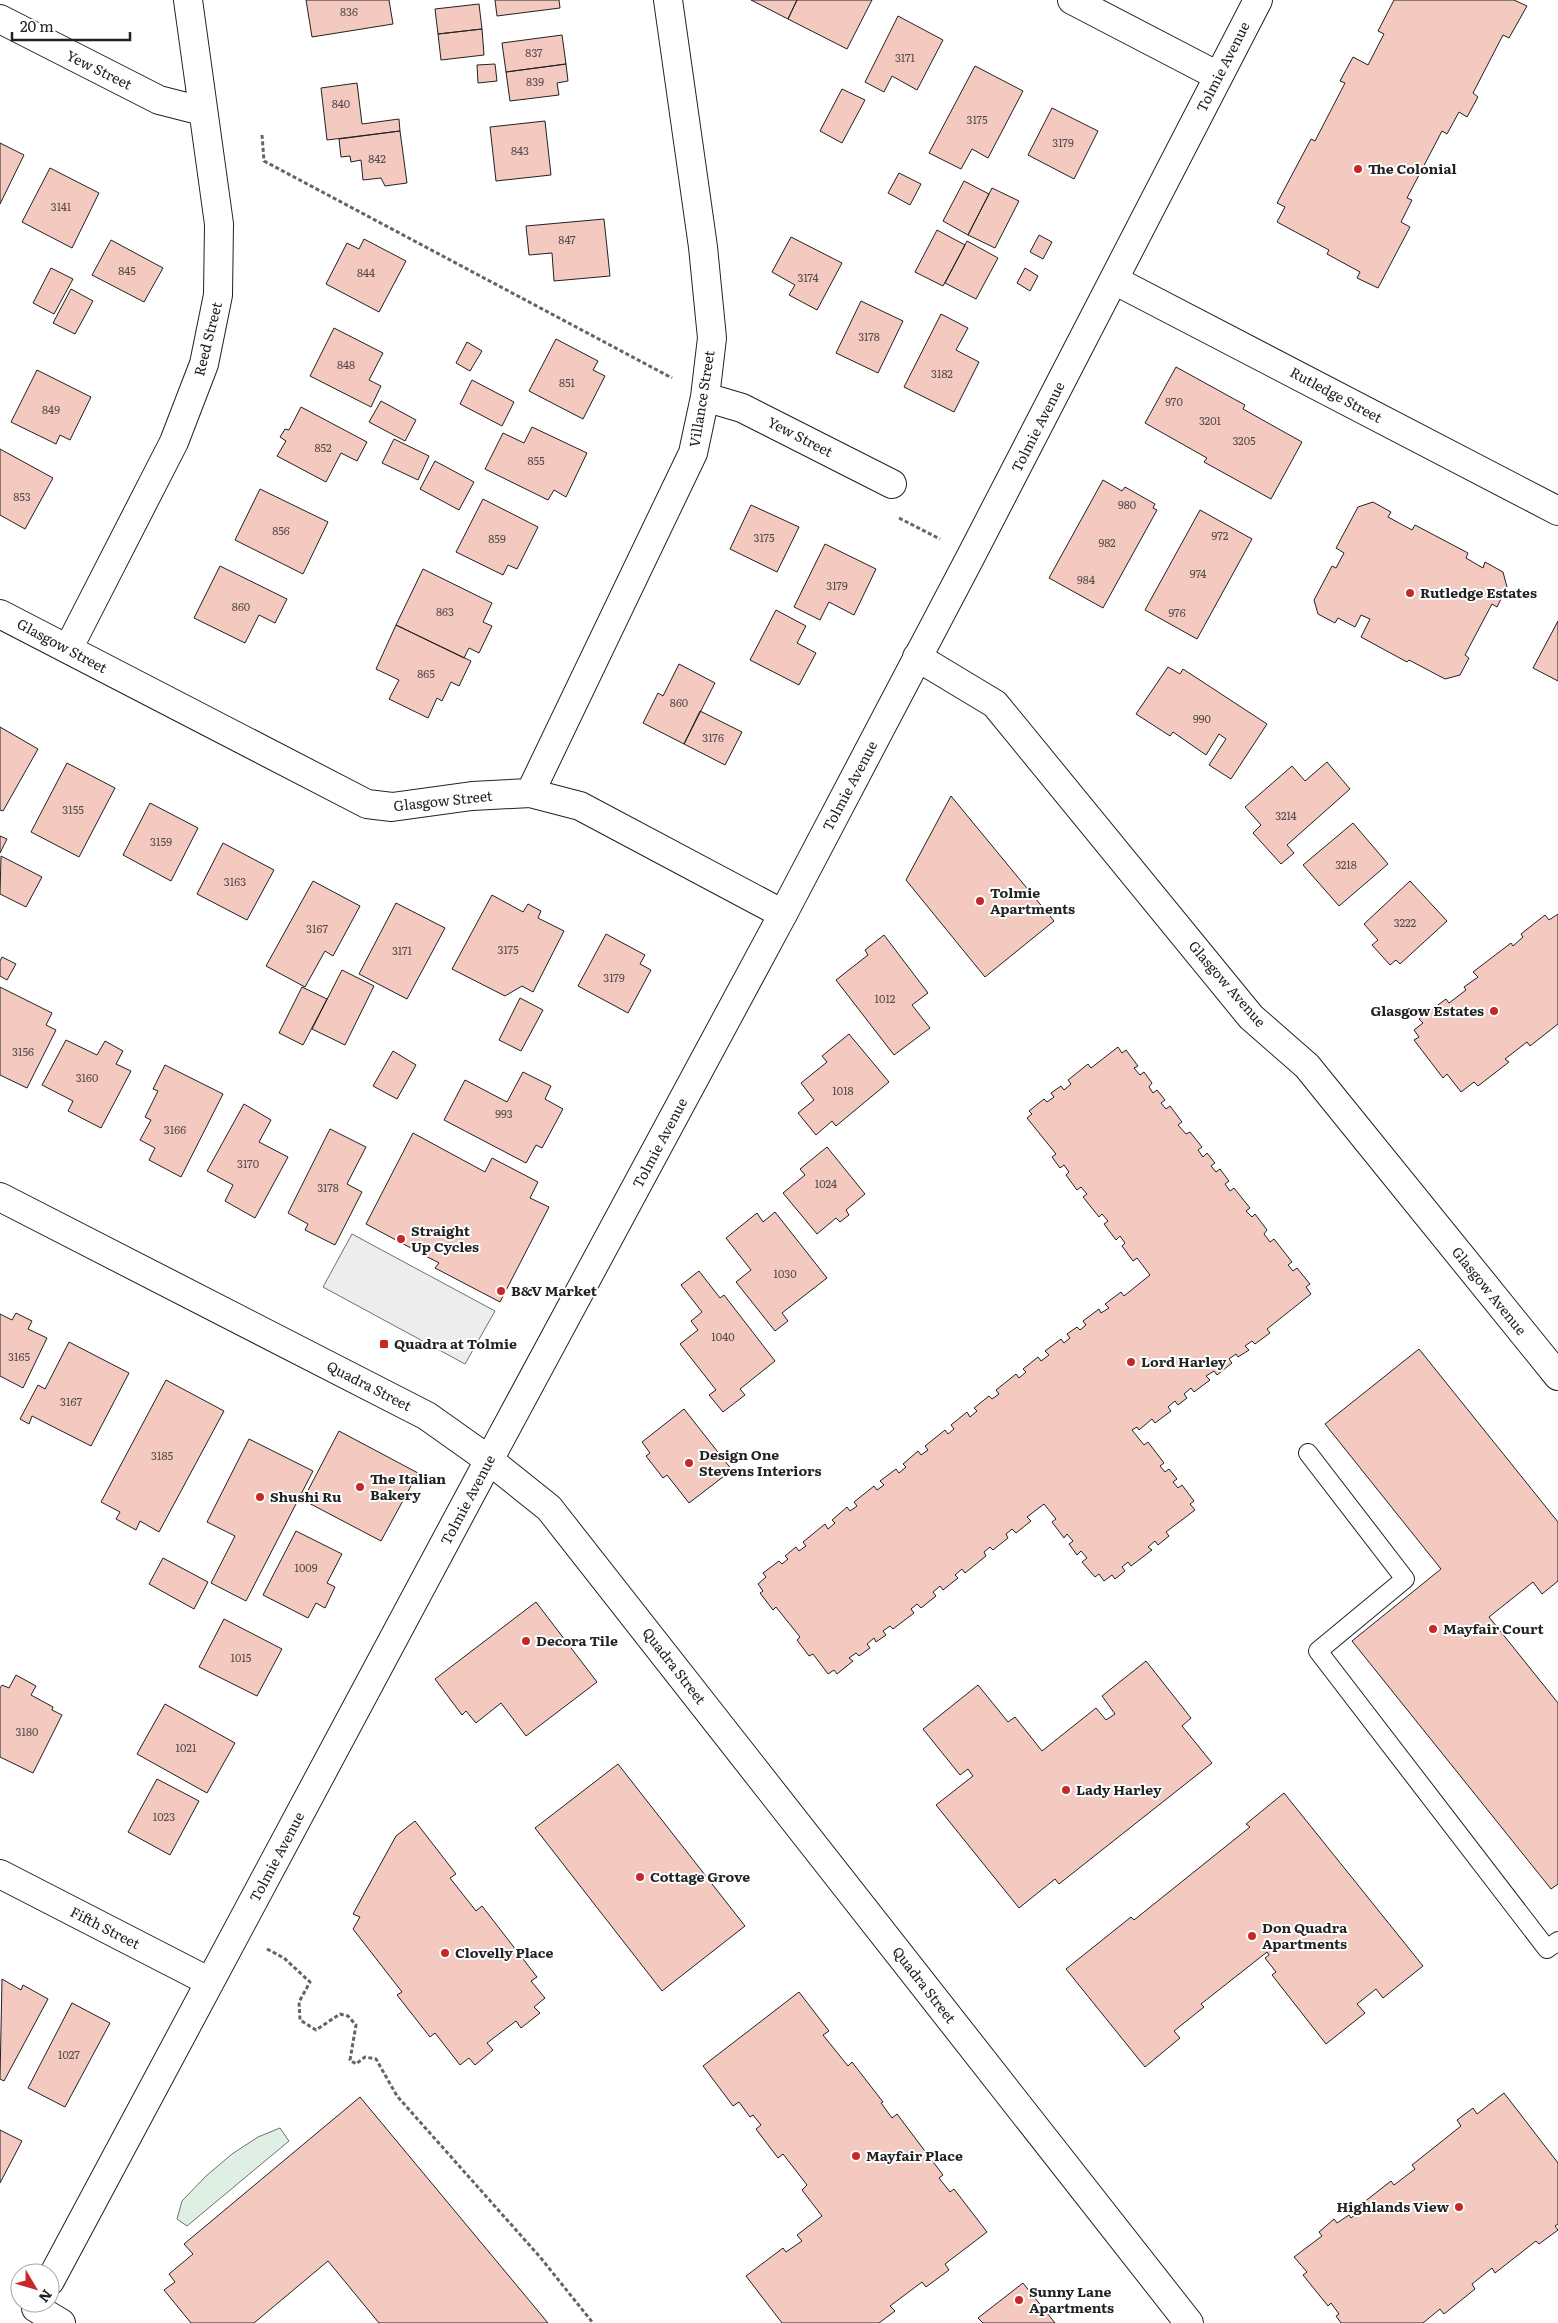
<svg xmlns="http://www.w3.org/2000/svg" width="1558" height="2323" viewBox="0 0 1558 2323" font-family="Literata,serif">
<rect width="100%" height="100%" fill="#fff"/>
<path fill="#e0efe3" stroke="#6f6f6f" d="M280 2128 289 2141 187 2226 177 2219 182 2201 206 2176 232 2154 258 2137Z"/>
<path fill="#ededed" stroke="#6f6f6f" d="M352 1234 495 1311 465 1364 323 1287Z"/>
<path fill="#f3c9c0" stroke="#222" d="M306 0H389L393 24 312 37Z
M495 0H559L560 8 497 16Z
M751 0H797L788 19Z
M797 0H872L847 49 788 19Z
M1394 0H1514L1527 6 1509 38 1503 35 1473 93 1478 97 1467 117 1459 112 1447 134 1442 131 1407 198 1412 200 1401 222 1410 227 1378 288 1357 278 1360 272 1327 254 1329 250 1277 222 1285 207 1277 203 1311 139 1315 141 1345 83 1340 81 1353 57 1368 65 1384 34 1378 31Z
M479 4 482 29 438 34 435 9Z
M898 16 943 40 917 90 892 76 884 92 865 82Z
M482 29 484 55 441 60 438 34Z
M562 35 566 64 506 72 502 43Z
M495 64 497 81 478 83 477 65Z
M566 64 568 81 557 83 559 95 510 101 506 72Z
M975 66 1023 91 988 158 972 149 961 169 929 153Z
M357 83 362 124 399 119 400 131 327 140 321 88Z
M842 89 865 100 842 143 820 131Z
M1052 108 1098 131 1074 179 1028 155Z
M545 121 551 175 496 181 490 127Z
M400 131 407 183 385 186 381 178 363 180 361 160 351 162 350 156 341 157 339 139Z
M0 143 24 155 0 204Z
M50 168 99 193 72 248 22 222Z
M899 173 921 184 910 205 888 193Z
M964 181 989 194 968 235 943 221Z
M992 188 1019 201 995 248 968 235Z
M604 219 610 276 554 281 552 253 529 255 526 226Z
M937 230 965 245 943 286 915 272Z
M1039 235 1052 242 1043 259 1030 252Z
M791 237 842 263 817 310 789 295 795 285 772 272Z
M364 239 406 261 379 312 326 284 347 243 359 249Z
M111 240 163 268 144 302 92 275Z
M967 241 998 258 976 299 945 283Z
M51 268 73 279 54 314 33 303Z
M1025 268 1038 276 1030 291 1017 283Z
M71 289 93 301 75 334 53 323Z
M861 301 903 321 878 373 836 353Z
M941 314 968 328 956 350 979 362 954 412 904 387Z
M334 328 383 353 369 380 381 386 371 407 310 376Z
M556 339 598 361 593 370 605 376 583 419 529 391Z
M467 342 482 351 470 371 456 363Z
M1176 367 1245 405 1243 409 1302 442 1271 499 1204 462 1207 458 1145 423Z
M37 370 91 397 70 440 60 435 56 444 11 422Z
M472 380 514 402 502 426 460 404Z
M381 401 416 420 405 441 369 422Z
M301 407 367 442 357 461 341 453 326 482 277 456 286 441 280 437 285 429 289 430Z
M532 427 587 453 566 497 554 490 548 500 485 469 503 433 524 443Z
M394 439 429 456 418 480 382 463Z
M0 449 53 478 25 529 0 515Z
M435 461 474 482 459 510 420 489Z
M1103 480 1122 491 1125 487 1155 504 1153 508 1157 510 1103 608 1049 578Z
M260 489 328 522 303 574 235 540Z
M483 499 538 527 517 569 508 565 503 575 456 552Z
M1373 502 1391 512 1388 517 1412 530 1415 525 1468 553 1466 558 1483 568 1485 562 1503 572 1507 587 1497 607 1492 604 1465 655 1469 658 1460 675 1445 679 1409 660 1407 662 1361 637 1370 619 1361 615 1355 627 1338 618 1335 623 1318 614 1314 600 1332 566 1336 568 1344 553 1336 548 1358 507Z
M751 505 799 527 777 572 730 549Z
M1200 510 1252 539 1197 639 1145 610Z
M825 544 876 569 854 615 829 602 820 620 794 607Z
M220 566 287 599 275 623 259 615 245 643 194 618Z
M423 569 492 603 483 622 492 626 479 653 469 648 464 658 396 625Z
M776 610 806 626 797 643 816 653 799 685 750 660Z
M1558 621V681L1533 668Z
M396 625 471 661 459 686 451 682 442 701 437 698 428 718 389 699 399 680 376 669Z
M679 664 715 683 684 744 643 723 658 693 663 696Z
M1168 667 1180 674 1183 669 1267 724 1231 779 1209 765 1226 739 1219 734 1206 755 1173 732 1170 736 1136 714Z
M700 711 742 732 725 765 684 744Z
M0 727 38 749 3 811 0 810Z
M1327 762 1350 789 1287 845 1294 853 1281 864 1253 833 1261 825 1245 807 1292 766 1305 781Z
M67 763 115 788 79 857 31 832Z
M951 796 1054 921 985 977 906 880Z
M150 803 198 828 171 881 123 855Z
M1353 823 1388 864 1339 906 1303 865Z
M0 836 7 839 0 853Z
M223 843 274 870 247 920 197 894Z
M1 856 42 877 26 907 0 894Z
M313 881 360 906 333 956 325 951 305 987 266 966Z
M1410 881 1447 921 1400 964 1396 960 1390 965 1372 945 1378 940 1364 924Z
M492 895 523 912 528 904 541 911 538 918 564 931 533 992 522 986 505 996 452 969Z
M396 903 445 928 407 999 359 974Z
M1558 914V1024L1530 1046 1527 1042 1505 1059 1509 1062 1478 1086 1474 1082 1461 1092 1447 1074 1443 1078 1414 1040 1419 1037 1414 1030 1423 1023 1419 1019 1446 999 1449 1003 1466 990 1464 987 1478 977 1473 972 1511 943 1513 946 1523 937 1521 934 1545 915 1549 920Z
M606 934 645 955 640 964 651 970 628 1013 578 986Z
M884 935 928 993 912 1005 930 1028 894 1055 836 980 868 955 865 950Z
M2 957 16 964 7 980 0 976V961Z
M342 970 374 986 345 1045 312 1029Z
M0 987 52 1013 46 1025 56 1030 27 1088 0 1075Z
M302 987 327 999 303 1045 279 1033Z
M520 998 543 1010 521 1051 499 1040Z
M849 1034 889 1082 836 1126 832 1121 816 1135 798 1113 814 1100 801 1083 827 1062 822 1056Z
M66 1040 97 1055 105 1041 123 1051 116 1064 131 1071 101 1128 68 1111 73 1101 42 1085Z
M1118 1047 1122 1053 1126 1050 1138 1066 1134 1068 1140 1075 1144 1072 1152 1083 1149 1087 1153 1093 1157 1090 1165 1100 1161 1103 1166 1109 1170 1106 1182 1122 1178 1125 1186 1134 1190 1132 1202 1147 1198 1150 1203 1157 1207 1153 1215 1163 1211 1166 1216 1172 1220 1169 1229 1181 1225 1184 1230 1191 1234 1188 1250 1208 1246 1211 1252 1217 1255 1214 1267 1230 1264 1234 1270 1242 1274 1239 1292 1262 1288 1265 1293 1271 1297 1268 1310 1284 1306 1287 1311 1294 1267 1329 1270 1333 1255 1344 1252 1341 1245 1346 1249 1350 1238 1357 1236 1354 1229 1359 1232 1363 1217 1375 1214 1371 1206 1376 1210 1380 1194 1392 1191 1388 1184 1394 1187 1398 1178 1405 1175 1401 1168 1407 1171 1411 1155 1423 1152 1419 1139 1430 1137 1427 1132 1430 1144 1445 1148 1442 1164 1463 1160 1466 1165 1472 1169 1469 1177 1479 1173 1482 1178 1488 1182 1485 1194 1501 1190 1504 1195 1510 1166 1532 1169 1536 1158 1545 1155 1541 1148 1547 1152 1550 1131 1566 1128 1562 1122 1567 1125 1571 1115 1579 1112 1575 1104 1581 1099 1574 1095 1577 1082 1562 1087 1558 1081 1551 1077 1555 1069 1544 1073 1541 1067 1534 1064 1538 1052 1522 1056 1519 1044 1504 1027 1517 1031 1521 1016 1533 1012 1529 1006 1534 1008 1538 993 1550 990 1547 984 1552 986 1556 965 1573 962 1569 955 1575 958 1578 943 1590 940 1586 933 1592 936 1596 921 1608 917 1604 911 1609 914 1613 893 1629 890 1626 883 1631 886 1635 876 1642 874 1638 867 1644 870 1648 859 1656 856 1653 849 1658 853 1661 837 1674 834 1670 828 1674 813 1654 809 1656 797 1640 800 1637 776 1607 773 1610 760 1593 763 1591 758 1584 766 1577 763 1573 779 1561 782 1564 788 1559 785 1556 796 1547 799 1551 806 1546 803 1542 825 1524 828 1529 835 1523 832 1520 847 1507 850 1511 857 1506 854 1502 874 1486 877 1490 884 1485 880 1481 896 1469 899 1473 906 1467 903 1464 918 1451 921 1455 928 1450 925 1446 945 1430 948 1434 954 1429 951 1425 967 1412 970 1417 977 1411 974 1408 989 1396 992 1399 999 1394 996 1390 1016 1374 1019 1378 1026 1372 1023 1369 1038 1357 1041 1361 1049 1355 1045 1351 1061 1339 1064 1343 1070 1338 1067 1334 1077 1327 1080 1330 1086 1325 1083 1321 1099 1309 1101 1313 1109 1308 1105 1304 1121 1292 1124 1296 1150 1275 1137 1258 1133 1261 1122 1246 1125 1243 1120 1236 1116 1240 1104 1224 1108 1221 1102 1214 1099 1217 1083 1197 1087 1194 1081 1187 1077 1190 1066 1175 1069 1172 1064 1165 1060 1168 1052 1157 1056 1154 1027 1118 1032 1114 1029 1111 1044 1099 1047 1102 1054 1097 1051 1093 1061 1086 1064 1090 1071 1084 1068 1080 1088 1064 1091 1068Z
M393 1051 416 1065 397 1099 373 1086Z
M165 1065 223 1094 181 1177 149 1160 155 1148 140 1140 151 1120 145 1117 158 1091 153 1089Z
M523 1072 551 1086 545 1099 563 1109 542 1148 536 1145 526 1163 444 1120 465 1080 507 1102Z
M244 1104 271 1120 259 1142 288 1157 255 1218 225 1201 233 1185 207 1171Z
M330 1129 366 1147 347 1184 362 1192 335 1245 305 1230 308 1224 288 1213Z
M413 1133 485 1172 492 1158 538 1182 530 1198 549 1207 500 1302 435 1268 439 1263 366 1224Z
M827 1147 865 1194 846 1210 849 1215 840 1222 836 1218 817 1234 783 1193 805 1175 800 1169Z
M775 1212 827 1278 782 1313 788 1321 775 1331 736 1282 751 1270 726 1238 757 1213 763 1222Z
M699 1271 720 1298 724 1295 775 1361 740 1389 745 1395 723 1412 709 1395 716 1390 680 1344 698 1330 691 1321 702 1312 681 1285Z
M16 1313 32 1321 28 1329 47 1338 23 1388 0 1376V1314L12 1320Z
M69 1342 129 1373 91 1446 32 1416 29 1424 20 1419 38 1385 45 1389Z
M1419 1349 1558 1522V1581L1542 1594 1533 1582 1489 1617 1558 1703V1884L1551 1889 1352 1641 1441 1569 1325 1424Z
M166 1380 224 1411 159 1532 140 1521 136 1530 116 1519 120 1512 101 1502Z
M684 1409 732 1470 689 1503 667 1475 663 1478 646 1456 650 1453 642 1442Z
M339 1431 418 1473 381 1541 303 1500Z
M249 1439 313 1471 246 1601 211 1583 235 1536 207 1522Z
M296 1531 342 1554 327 1583 335 1587 325 1608 316 1603 308 1618 263 1595Z
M163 1558 208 1582 194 1609 149 1584Z
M536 1602 597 1682 526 1736 501 1703 476 1723 466 1711 462 1715 435 1679Z
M224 1619 282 1649 257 1696 199 1667Z
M1146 1661 1191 1718 1182 1726 1212 1763 1059 1884 1055 1879 1019 1908 936 1805 973 1776 968 1769 960 1775 923 1729 978 1685 1008 1722 1015 1717 1042 1751 1096 1708 1106 1720 1115 1714 1102 1696Z
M16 1675 36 1686 31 1695 53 1707 52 1710 62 1715 33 1773 0 1757V1688L2 1685 9 1688Z
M165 1704 235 1743 207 1793 137 1754Z
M618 1764 745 1926 662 1991 535 1828Z
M157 1779 199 1801 170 1855 128 1832Z
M1284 1793 1423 1966 1383 1998 1376 1989 1357 2004 1365 2013 1326 2044 1272 1975 1276 1972 1265 1958 1269 1955 1267 1952 1201 2004 1204 2007 1174 2031 1180 2038 1145 2067 1066 1969 1131 1917 1134 1920 1250 1827 1246 1824Z
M415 1821 456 1874 450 1878 476 1911 482 1906 537 1977 531 1981 545 1998 534 2007 540 2013 521 2028 516 2021 487 2043 493 2050 475 2065 469 2058 460 2065 435 2033 430 2037 397 1995 402 1992 353 1929 360 1917 353 1914 396 1836Z
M2 1979 21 1990 23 1985 48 1999 4 2081 0 2079Z
M799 1992 829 2031 823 2035 848 2066 852 2062 883 2102 881 2103 892 2118 897 2114 943 2175 939 2178 950 2192 954 2189 987 2232 945 2264 949 2270 926 2287 922 2282 890 2306 895 2311 879 2323H782L746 2276 783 2248 786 2252 802 2241 797 2235 822 2216 802 2190 807 2185 783 2154 778 2158 756 2129 761 2125 753 2115 750 2117 739 2102 733 2106 703 2066Z
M72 2003 110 2023 65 2107 28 2088Z
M1504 2093 1558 2163V2224L1555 2226 1558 2230 1539 2244 1536 2241 1495 2273 1492 2268 1472 2284 1475 2289 1444 2314 1440 2309 1423 2323H1341L1336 2316 1339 2314 1331 2303 1328 2306 1303 2275 1307 2272 1294 2257 1322 2236 1319 2232 1334 2219 1337 2223 1349 2215 1351 2218 1362 2209 1359 2206 1391 2181 1394 2185 1415 2169 1412 2165 1461 2126 1457 2120 1473 2108 1477 2114Z
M360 2097 548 2323H379L328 2261 254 2323H191L164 2290 175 2282 169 2274 193 2254 184 2244Z
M0 2130 22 2141 0 2183Z
M1023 2283 1055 2323H983L978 2318Z"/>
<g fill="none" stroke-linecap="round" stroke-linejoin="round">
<defs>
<path id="lane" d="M1308 1453 1405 1579 1318 1651 1547 1949 1558 1941"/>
<path id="street" d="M1072 0 1218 76
M0 19 159 100 202 111
M1114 280 1558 511
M705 397 742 408 892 484
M0 614 367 804 392 807 472 796 530 793 580 806 783 914
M68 649 174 442 204 364 218 295 219 224 188 0
M917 657 995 704 1251 1017 1307 1066 1558 1376
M530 793 693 453 705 397 712 338 703 247 668 0
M0 1874 210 1982
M50 2281 489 1460
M36 2308 61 2323"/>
<path id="secondary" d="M0 1197 427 1416 489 1460 549 1508 1189 2323
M489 1460 783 914 971 556 1258 0"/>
</defs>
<use href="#lane" stroke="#222" stroke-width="20"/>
<use href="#street" stroke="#222" stroke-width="30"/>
<use href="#secondary" stroke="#222" stroke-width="30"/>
<path stroke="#646464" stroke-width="3" stroke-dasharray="4 2.5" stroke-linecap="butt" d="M262 135 264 161 672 378
M899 518 940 539
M267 1949 284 1958 310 1982 299 2002 300 2020 316 2030 340 2014 348 2016 356 2025 350 2060 356 2064 365 2057 376 2059 397 2096 540 2257 593 2323"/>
<use href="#lane" stroke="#fff" stroke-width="18"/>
<use href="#street" stroke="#fff" stroke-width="28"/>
<use href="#secondary" stroke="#fff" stroke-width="28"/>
</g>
<g fill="#c62828" stroke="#fff" stroke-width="2">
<circle cx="1358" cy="169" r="5"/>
<circle cx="1410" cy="593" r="5"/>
<circle cx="980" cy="901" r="5"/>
<circle cx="1494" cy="1011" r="5"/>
<circle cx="401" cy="1239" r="5"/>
<circle cx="501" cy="1291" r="5"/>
<rect x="379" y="1339" width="10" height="10" rx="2.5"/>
<circle cx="1131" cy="1362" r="5"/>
<circle cx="689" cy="1463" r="5"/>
<circle cx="360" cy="1487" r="5"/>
<circle cx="260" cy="1497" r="5"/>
<circle cx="1433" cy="1629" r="5"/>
<circle cx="526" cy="1641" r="5"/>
<circle cx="1066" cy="1790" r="5"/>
<circle cx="640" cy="1877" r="5"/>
<circle cx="1252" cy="1936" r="5"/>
<circle cx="445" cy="1953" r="5"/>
<circle cx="856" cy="2156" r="5"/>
<circle cx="1459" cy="2207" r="5"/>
<circle cx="1019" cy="2300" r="5"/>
</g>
<g text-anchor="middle" stroke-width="4" stroke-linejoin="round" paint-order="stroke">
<g font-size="11" fill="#564c4a">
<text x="349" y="16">836</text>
<text x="534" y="57">837</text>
<text x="905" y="62">3171</text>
<text x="535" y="86">839</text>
<text x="341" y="108">840</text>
<text x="977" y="124">3175</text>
<text x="1063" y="147">3179</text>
<text x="520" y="155">843</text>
<text x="377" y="163">842</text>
<text x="61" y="211">3141</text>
<text x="567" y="244">847</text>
<text x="127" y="275">845</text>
<text x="366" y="277">844</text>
<text x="808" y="282">3174</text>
<text x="869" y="341">3178</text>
<text x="346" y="369">848</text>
<text x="942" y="378">3182</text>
<text x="567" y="387">851</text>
<text x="1174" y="406">970</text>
<text x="51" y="414">849</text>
<text x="1210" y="425">3201</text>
<text x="1244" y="445">3205</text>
<text x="323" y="452">852</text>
<text x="536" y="465">855</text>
<text x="22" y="501">853</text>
<text x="1127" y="509">980</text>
<text x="281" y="535">856</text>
<text x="1220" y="540">972</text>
<text x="764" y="542">3175</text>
<text x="497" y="543">859</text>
<text x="1107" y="547">982</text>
<text x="1198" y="578">974</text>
<text x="1086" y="584">984</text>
<text x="837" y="590">3179</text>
<text x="241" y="611">860</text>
<text x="445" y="616">863</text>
<text x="1177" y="617">976</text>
<text x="426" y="678">865</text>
<text x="679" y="707">860</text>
<text x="1202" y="723">990</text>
<text x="713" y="742">3176</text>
<text x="73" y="814">3155</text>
<text x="1286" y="820">3214</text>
<text x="161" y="846">3159</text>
<text x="1346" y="869">3218</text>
<text x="235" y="886">3163</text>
<text x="1405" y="927">3222</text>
<text x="317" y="933">3167</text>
<text x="508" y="954">3175</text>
<text x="402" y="955">3171</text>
<text x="614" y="982">3179</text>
<text x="885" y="1003">1012</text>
<text x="23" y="1056">3156</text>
<text x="87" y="1082">3160</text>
<text x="843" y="1095">1018</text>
<text x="504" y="1118">993</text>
<text x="175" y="1134">3166</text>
<text x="248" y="1168">3170</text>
<text x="826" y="1188">1024</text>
<text x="328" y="1192">3178</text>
<text x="785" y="1278">1030</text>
<text x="723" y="1341">1040</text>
<text x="19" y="1361">3165</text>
<text x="71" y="1406">3167</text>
<text x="162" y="1460">3185</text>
<text x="306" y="1572">1009</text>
<text x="241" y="1662">1015</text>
<text x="27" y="1736">3180</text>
<text x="186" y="1752">1021</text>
<text x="164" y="1821">1023</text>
<text x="69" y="2059">1027</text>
</g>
<g font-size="14" fill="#222" stroke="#fff">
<text transform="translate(1223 67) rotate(-63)" y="5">Tolmie Avenue</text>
<text transform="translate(99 70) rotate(26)" y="5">Yew Street</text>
<text transform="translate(208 339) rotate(-76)" y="5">Reed Street</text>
<text transform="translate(1336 395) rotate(28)" y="5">Rutledge Street</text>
<text transform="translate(702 399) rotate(-81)" y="5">Villance Street</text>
<text transform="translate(1038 427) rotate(-63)" y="5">Tolmie Avenue</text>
<text transform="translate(800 437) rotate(27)" y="5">Yew Street</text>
<text transform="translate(62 646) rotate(28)" y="5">Glasgow Street</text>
<text transform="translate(850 786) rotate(-62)" y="5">Tolmie Avenue</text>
<text transform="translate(443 801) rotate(-6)" y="5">Glasgow Street</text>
<text transform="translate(1227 984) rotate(49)" y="5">Glasgow Avenue</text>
<text transform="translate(660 1143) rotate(-62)" y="5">Tolmie Avenue</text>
<text transform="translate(1489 1291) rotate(51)" y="5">Glasgow Avenue</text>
<text transform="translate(369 1386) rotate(27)" y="5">Quadra Street</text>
<text transform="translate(468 1500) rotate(-62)" y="5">Tolmie Avenue</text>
<text transform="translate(674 1666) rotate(52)" y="5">Quadra Street</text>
<text transform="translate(277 1857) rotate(-62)" y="5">Tolmie Avenue</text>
<text transform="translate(105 1928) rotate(27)" y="5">Fifth Street</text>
<text transform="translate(924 1985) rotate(52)" y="5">Quadra Street</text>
</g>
<g font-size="14" font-weight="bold" fill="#222" stroke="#fff" text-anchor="start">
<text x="1368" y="174">The Colonial</text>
<text x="1420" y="598">Rutledge Estates</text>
<text x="990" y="898">Tolmie<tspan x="990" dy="16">Apartments</tspan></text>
<text x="1484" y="1016" text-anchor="end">Glasgow Estates</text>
<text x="411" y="1236">Straight<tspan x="411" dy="16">Up Cycles</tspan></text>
<text x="511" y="1296">B&amp;V Market</text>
<text x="394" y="1349">Quadra at Tolmie</text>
<text x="1141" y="1367">Lord Harley</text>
<text x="699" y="1460">Design One<tspan x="699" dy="16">Stevens Interiors</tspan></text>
<text x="370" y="1484">The Italian<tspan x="370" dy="16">Bakery</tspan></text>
<text x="270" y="1502">Shushi Ru</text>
<text x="1443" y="1634">Mayfair Court</text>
<text x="536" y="1646">Decora Tile</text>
<text x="1076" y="1795">Lady Harley</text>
<text x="650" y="1882">Cottage Grove</text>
<text x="1262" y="1933">Don Quadra<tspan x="1262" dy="16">Apartments</tspan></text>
<text x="455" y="1958">Clovelly Place</text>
<text x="866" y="2161">Mayfair Place</text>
<text x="1449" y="2212" text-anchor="end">Highlands View</text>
<text x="1029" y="2297">Sunny Lane<tspan x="1029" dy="16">Apartments</tspan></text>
</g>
</g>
<g transform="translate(35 2288) rotate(128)"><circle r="24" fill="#ffffff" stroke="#a7a7a7"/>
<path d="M0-4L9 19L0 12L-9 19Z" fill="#c62828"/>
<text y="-8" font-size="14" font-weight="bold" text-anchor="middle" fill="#222222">N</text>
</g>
<path d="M12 32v8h118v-8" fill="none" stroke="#222222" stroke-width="2.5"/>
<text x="20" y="32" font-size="15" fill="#222222" stroke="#ffffff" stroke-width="4" paint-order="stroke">20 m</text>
</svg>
